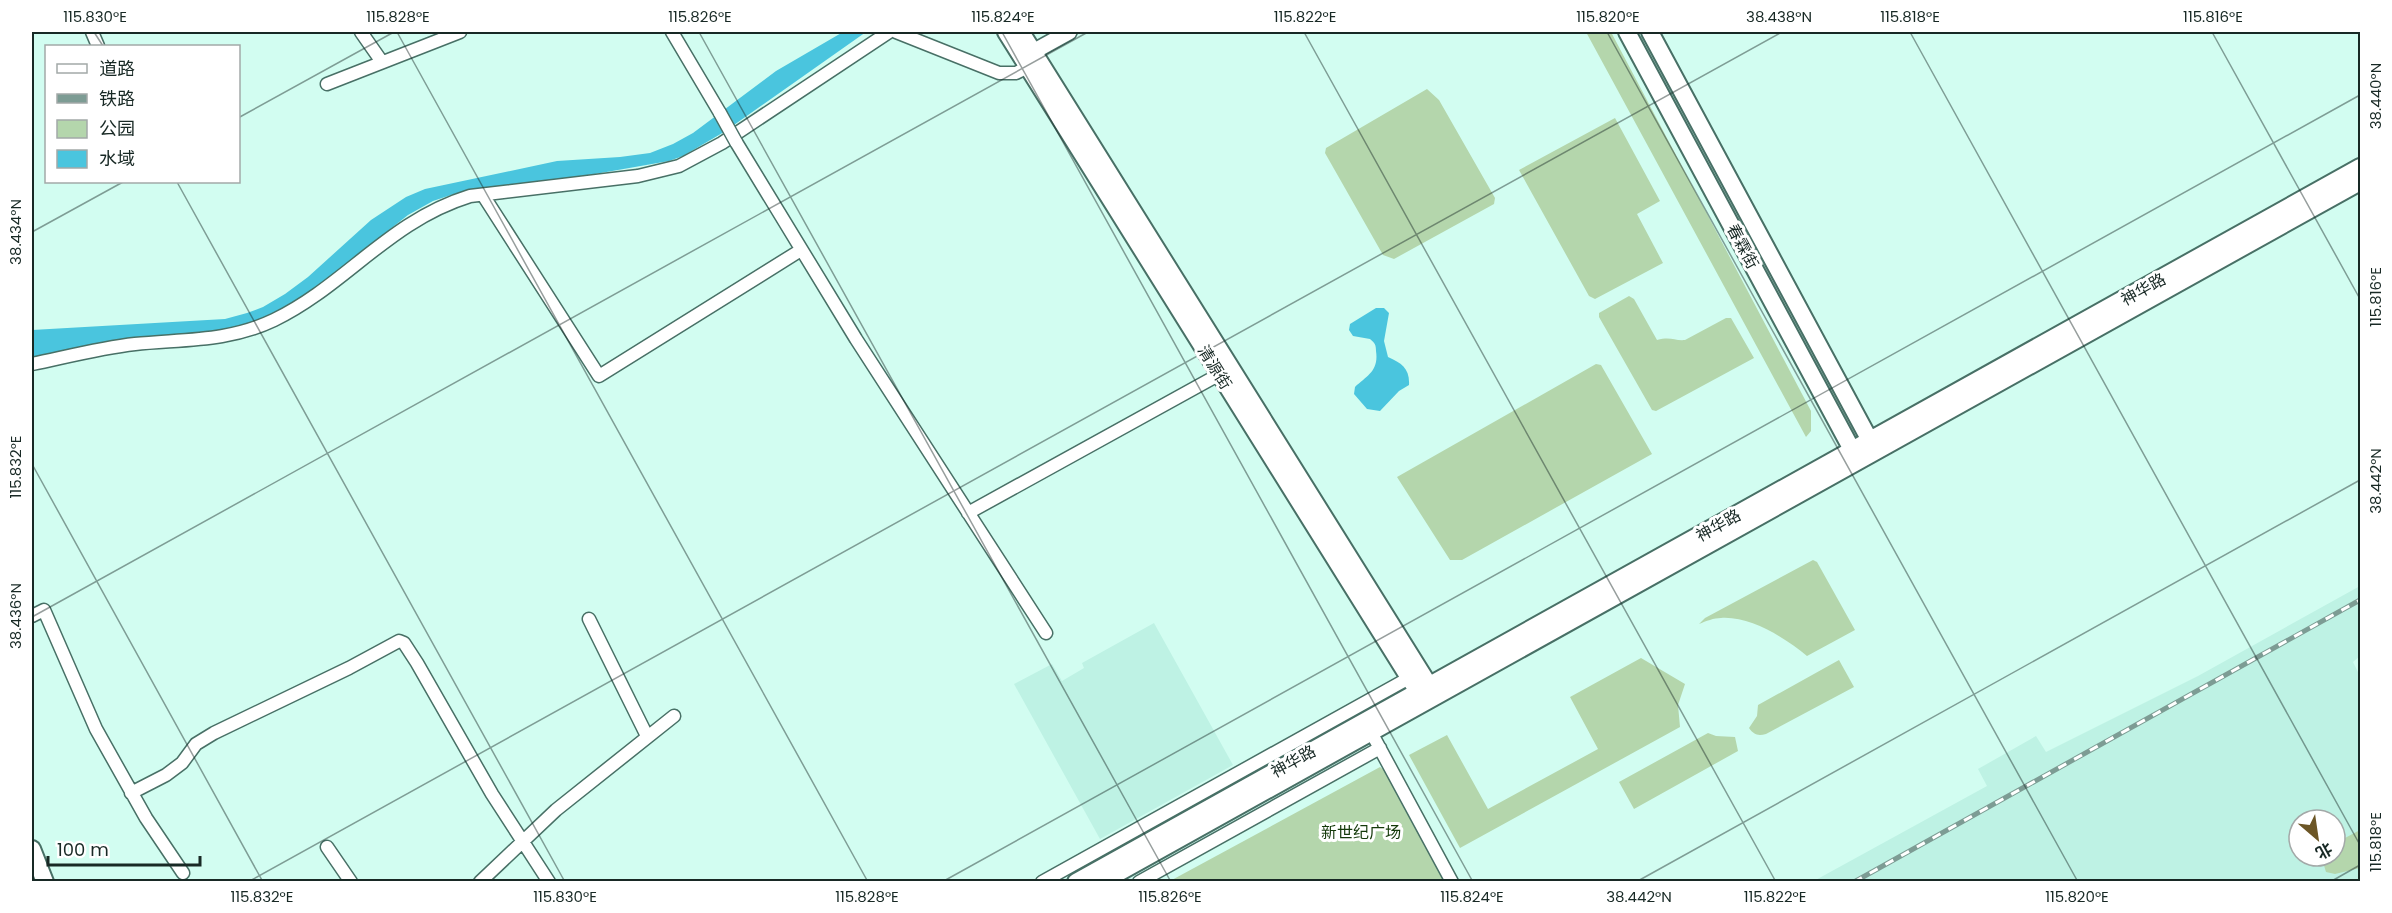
<svg xmlns="http://www.w3.org/2000/svg" width="2392" height="913" viewBox="0 0 2392 913" font-family="Poppins,'Noto Sans SC',sans-serif">
<rect width="100%" height="100%" fill="#d2fdf1"/>
<path fill="#bef2e4" fill-rule="evenodd" d="M2360 586V656L2353 662 2360 676V881L1812 882 1987 786 1978 769 2036 736 2046 752 2198 676ZM2299 820H2335V856H2299Z
M1154 623 1233 765 1100 839 1014 684 1052 664 1062 681 1084 668 1082 663Z"/>
<path fill="#b4d6ac" d="M1586 32H1611L1811 411V431L1806 437Z
M1427 89 1439 100 1495 198 1494 204 1394 259 1383 255 1325 153 1326 148Z
M1615 118 1660 201 1637 214 1663 263 1595 299 1589 296 1519 170Z
M1629 296 1634 299 1657 340C1671 336 1674 341 1685 340L1726 318H1731L1754 358 1656 411 1652 410 1599 317V313Z
M1596 364 1601 365 1652 454 1462 560H1450L1397 477Z
M1813 560 1817 562 1855 630 1807 656C1785 638 1751 616 1721 618 1714 618 1706 621 1699 624L1705 618Z
M1641 658 1685 684 1678 705 1680 727 1460 848 1409 755 1447 735 1488 809 1598 749 1570 697Z
M1839 660 1854 687 1766 734C1758 736 1754 735 1749 728L1757 716 1758 705Z
M1708 733 1716 736 1735 737 1738 751 1634 809 1619 782Z
M1380 767 1384 770 1444 881H1170Z
M2360 830V868L2335 874 2326 872 2322 859 2325 856H2335V847L2345 838Z"/>
<path fill="#4ac5de" d="M843 32H866L724 132 683 156 669 161 595 174 457 193 433 201 408 215 303 298 260 321 227 332 119 343 32 358V330L225 319 247 313 263 307 285 294 308 277 371 220 406 197 425 189 557 161 620 157 650 153 673 144 693 133 776 71Z
M1376 308H1384L1389 313 1384 341 1388 357C1402 363 1410 369 1409 385L1399 391 1380 411 1367 409 1354 394 1355 387C1367 376 1379 371 1376 351 1376 345 1375 343 1370 339L1353 336 1349 330 1350 324Z"/>
<g fill="none" stroke-linecap="round" stroke-linejoin="round">
<defs>
<path id="minor" d="M92 32 98 46
M361 32 382 62
M672 32 720 113
M896 32 999 73H1016L1028 67
M327 84 460 32
M736 142 856 339 1046 633
M483 195 599 376 801 250
M32 364C66 357 100 348 135 344 184 339 228 342 274 320 346 285 389 221 470 196L638 176 679 166 722 143 889 32
M968 513 1220 374
M32 616 44 610 96 729 146 818 183 873
M589 619 647 736
M1371 732 1452 882
M131 793 166 775 182 763 196 744 214 733 349 668 399 641 404 643 417 663 492 794 549 882
M327 847 351 882
M480 882 556 810 674 716
M1042 882 1409 678
M1139 882 1380 748"/>
<path id="tertiary" d="M1022 58 1069 32"/>
<path id="secondary" d="M1006 32 1423 700
M1021 32 1434 693
M1627 32 1857 459
M1650 32 1874 448
M32 849 45 882
M1076 882 2360 167
M1102 882 2360 182"/>
</defs>
<use href="#minor" stroke="#487066" stroke-width="15"/>
<use href="#tertiary" stroke="#487066" stroke-width="18"/>
<use href="#secondary" stroke="#487066" stroke-width="20"/>
<use href="#minor" stroke="#fff" stroke-width="12"/>
<use href="#tertiary" stroke="#fff" stroke-width="15"/>
<use href="#secondary" stroke="#fff" stroke-width="16"/>
<defs>
<path id="rail" d="M1854 882 2360 600"/>
</defs>
<use href="#rail" stroke="#7d9c94" stroke-width="5"/>
<use href="#rail" stroke="#fff" stroke-width="3" stroke-dasharray="9" stroke-linecap="butt"/>
<defs>
<path id="minor-bridge" d="M720 113 736 142"/>
</defs>
<use href="#minor-bridge" stroke="#487066" stroke-width="15" stroke-linecap="butt"/>
<use href="#minor-bridge" stroke="#fff" stroke-width="12"/>
</g>
<path fill="none" stroke="#182925" stroke-width="1.5" stroke-opacity="0.45" d="M94 32 103 46M397 32 868 882M699 32 1171 882M1002 32 1473 882M1304 32 1776 882M1607 32 2078 882M1910 32 2360 845M2212 32 2360 299M238 118 394 32M177 182 565 882M32 232 123 182M32 464 263 882M32 617 1088 32M248 882 1782 32M942 882 2360 95M1636 882 2360 480M2330 882 2360 865"/>
<g text-anchor="middle" stroke-width="6" stroke-linejoin="round" paint-order="stroke">
<g font-size="16" fill="#182925" stroke="#fff">
<text transform="translate(1743 246) rotate(62)" y="6">春霖街</text>
<text transform="translate(2143 289) rotate(-29)" y="6">神华路</text>
<text transform="translate(1215 367) rotate(58)" y="6">清源街</text>
<text transform="translate(1718 525) rotate(-29)" y="6">神华路</text>
<text transform="translate(1293 761) rotate(-29)" y="6">神华路</text>
</g>
<g font-size="16" fill="#14390a" stroke="#fff">
<text x="1361" y="838">新世纪广场</text>
</g>
</g>
<rect width="2392" height="913" fill="none" stroke="#ffffff" stroke-width="66"/>
<rect x="45" y="45" width="195" height="138" fill="#ffffff" stroke="#a3a9a8" stroke-width="1.5"/>
<rect x="57" y="64" width="30" height="9" fill="#ffffff" stroke="#a3a9a8" stroke-width="1.5"/>
<text x="99" y="75" font-size="18" fill="#182925">道路</text>
<rect x="57" y="94" width="30" height="9" fill="#7d9c94" stroke="#a3a9a8" stroke-width="1.5"/>
<text x="99" y="105" font-size="18" fill="#182925">铁路</text>
<rect x="57" y="120" width="30" height="18" fill="#b4d6ac" stroke="#a3a9a8" stroke-width="1.5"/>
<text x="99" y="135" font-size="18" fill="#182925">公园</text>
<rect x="57" y="150" width="30" height="18" fill="#4ac5de" stroke="#a3a9a8" stroke-width="1.5"/>
<text x="99" y="165" font-size="18" fill="#182925">水域</text>
<g transform="translate(2317 838) rotate(151)"><circle r="28" fill="#ffffff" stroke="#a3a9a8" stroke-width="1.5"/>
<path d="M0-4.5L10 22L0 15L-10 22Z" fill="#6c5626"/>
<text y="-9" font-size="16" font-weight="bold" text-anchor="middle" fill="#182925">北</text>
</g>
<path d="M48 856v9h152v-9" fill="none" stroke="#182925" stroke-width="3"/>
<text x="57" y="856" font-size="18" fill="#182925" stroke="#ffffff" stroke-width="4.5" paint-order="stroke">100 m</text>
<rect x="33" y="33" width="2326" height="847" fill="none" stroke="#182925" stroke-width="2"/>
<g font-size="15" text-anchor="middle" fill="#182925">
<text x="95" y="22">115.830°E</text>
<text x="398" y="22">115.828°E</text>
<text x="700" y="22">115.826°E</text>
<text x="1003" y="22">115.824°E</text>
<text x="1305" y="22">115.822°E</text>
<text x="1608" y="22">115.820°E</text>
<text x="1779" y="22">38.438°N</text>
<text x="1910" y="22">115.818°E</text>
<text x="2213" y="22">115.816°E</text>
<text transform="translate(2376 96) rotate(-90)" y="5">38.440°N</text>
<text transform="translate(16 232) rotate(-90)" y="5">38.434°N</text>
<text transform="translate(2376 297) rotate(-90)" y="5">115.816°E</text>
<text transform="translate(16 467) rotate(-90)" y="5">115.832°E</text>
<text transform="translate(2376 481) rotate(-90)" y="5">38.442°N</text>
<text transform="translate(16 616) rotate(-90)" y="5">38.436°N</text>
<text transform="translate(2376 842) rotate(-90)" y="5">115.818°E</text>
<text x="262" y="902">115.832°E</text>
<text x="565" y="902">115.830°E</text>
<text x="867" y="902">115.828°E</text>
<text x="1170" y="902">115.826°E</text>
<text x="1472" y="902">115.824°E</text>
<text x="1639" y="902">38.442°N</text>
<text x="1775" y="902">115.822°E</text>
<text x="2077" y="902">115.820°E</text>
</g>
</svg>
